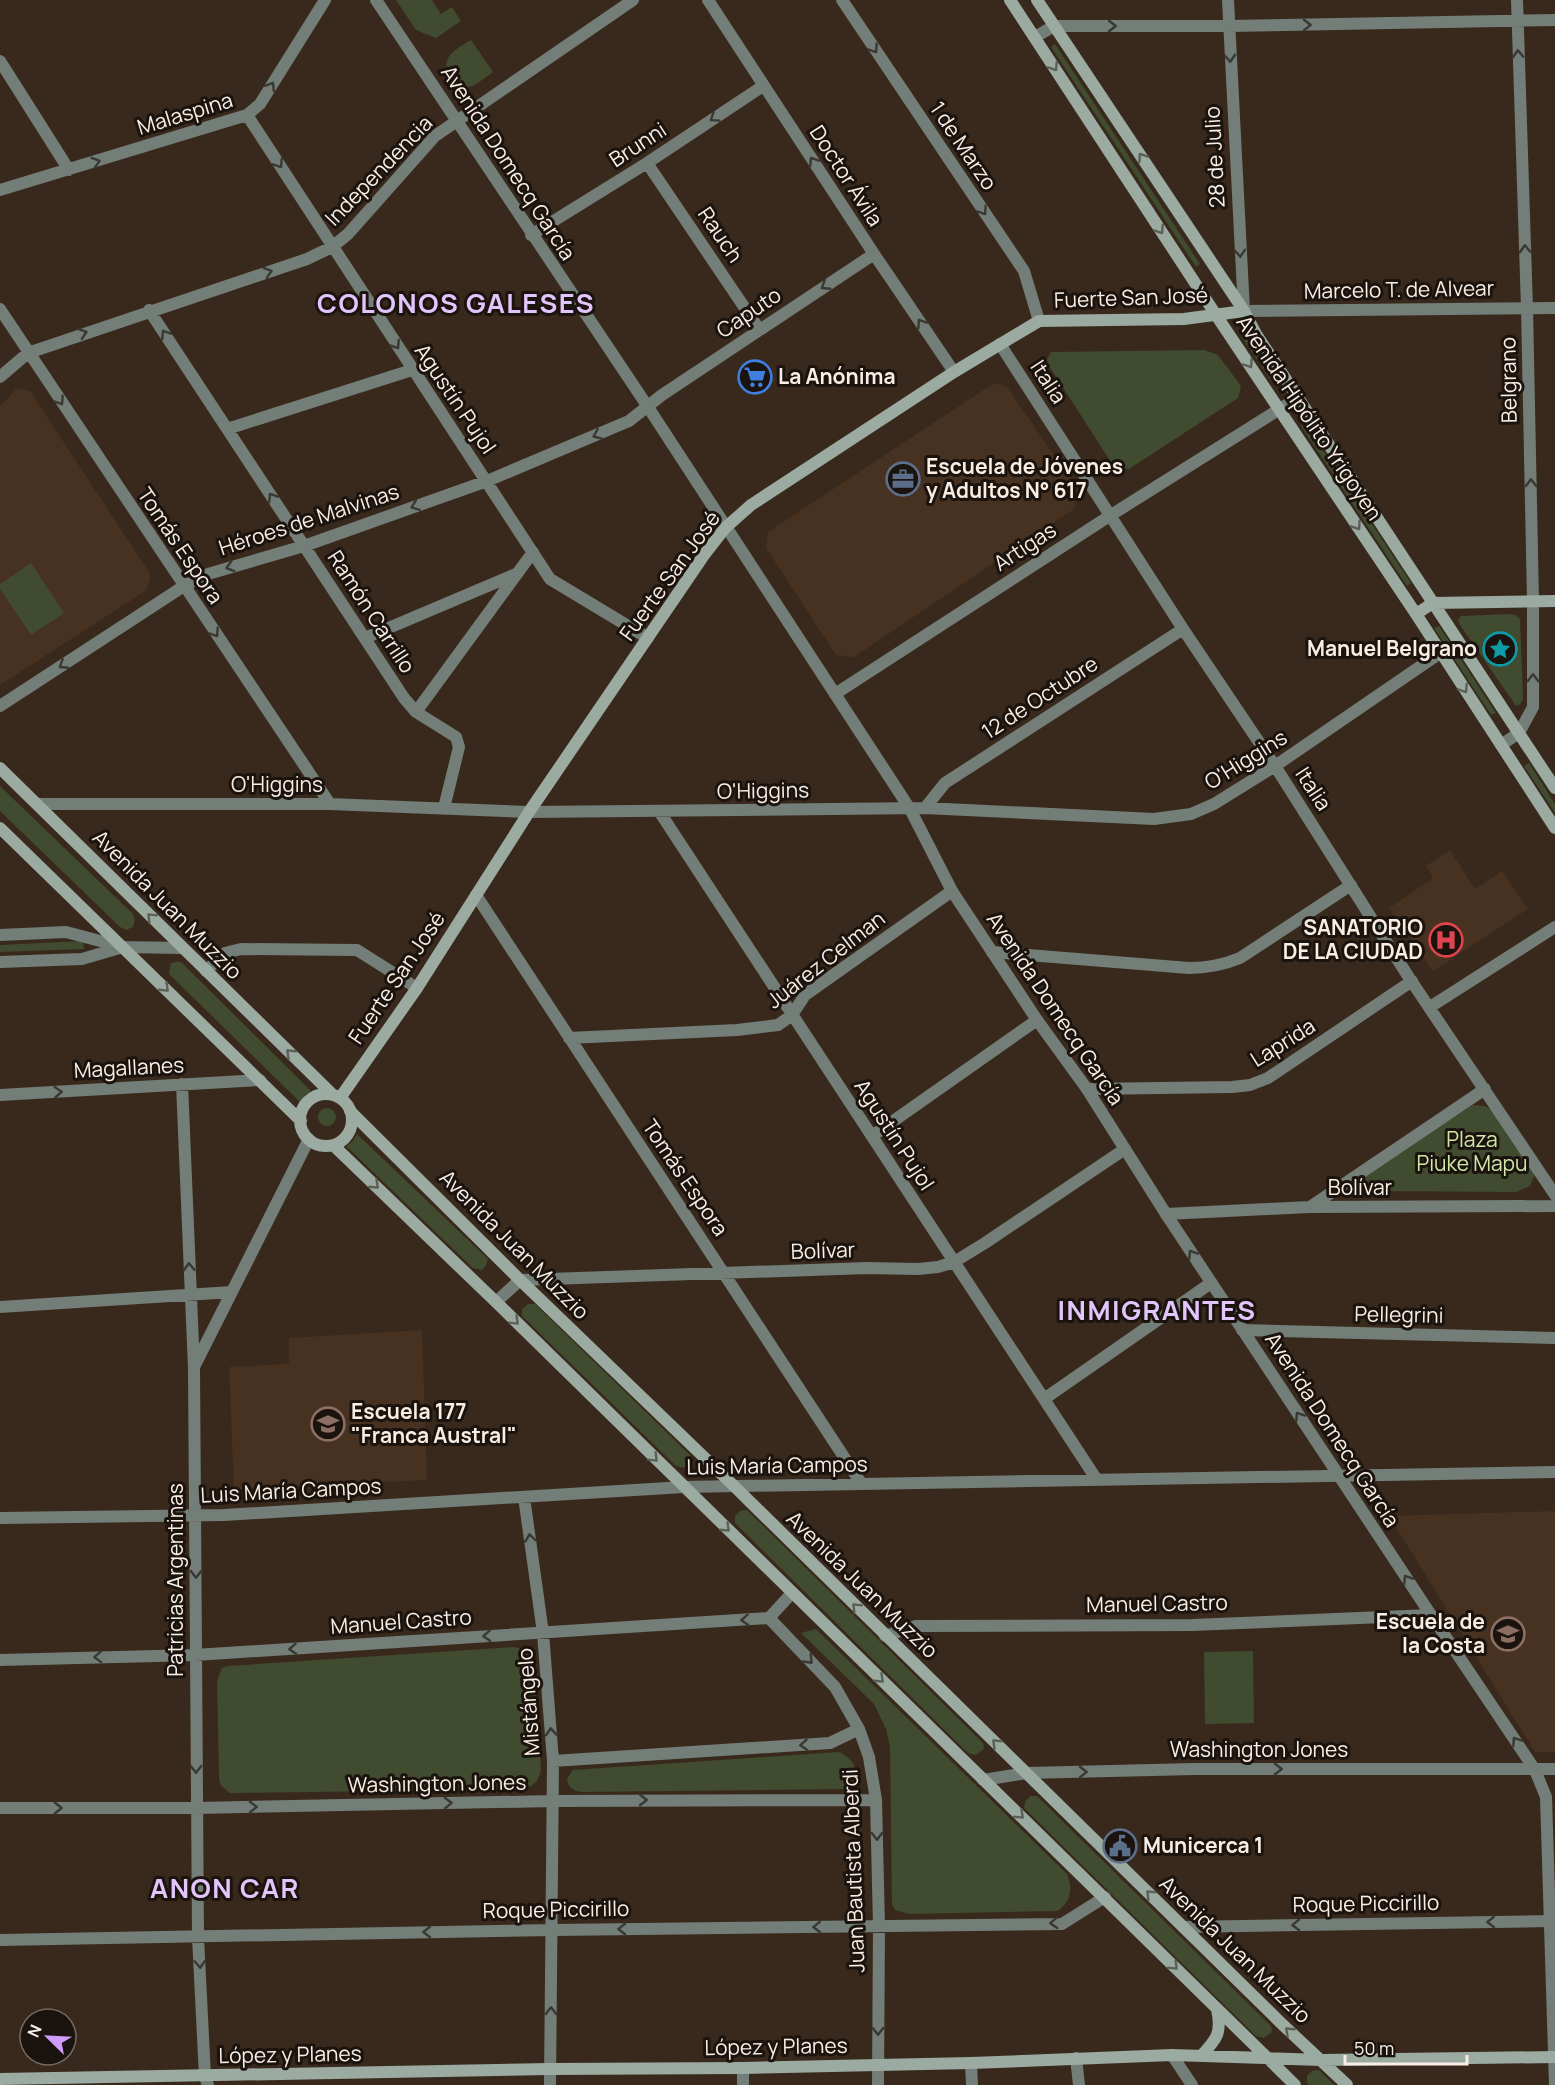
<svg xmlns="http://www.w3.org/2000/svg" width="1555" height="2085" viewBox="0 0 1555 2085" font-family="Manrope,sans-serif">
<rect width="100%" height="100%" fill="#39291c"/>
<path fill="#473120" d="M994 383 1007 387 1077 489 1074 509 854 657 836 655 766 548 768 532Z
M16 389 30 391 151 575 147 590 0 685V406Z
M1450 850 1475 889 1502 871 1528 909 1433 971 1389 908 1433 878 1426 866Z
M422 1330 427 1480 234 1490 229 1367 289 1364V1338Z
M1555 1511V1752H1535L1389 1516Z"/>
<path fill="#404b2f" d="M396 0H432L441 14 452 7 461 21 436 38 416 30Z
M471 40 493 72C483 79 472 90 460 87L446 65C448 52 460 47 471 40Z
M1055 44 1200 264 1196 267 1051 47Z
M1245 334 1276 379 1272 382 1241 336Z
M1204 350 1218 355 1241 386 1238 398 1129 469 1114 467 1046 361 1051 352Z
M1305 423 1411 583 1407 586 1301 426Z
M31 563 64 613 31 635 0 589V584Z
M1511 614 1515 615 1520 619 1523 699 1520 704 1516 706 1460 625 1458 620 1461 616Z
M1439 626 1496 713 1491 715 1434 628Z
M1529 763 1555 804V813L1524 766Z
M0 786 133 914 135 920 133 927 126 930 120 927 0 811Z
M83 941 84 949 0 952V945Z
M176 962H181L311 1091 305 1095 300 1102 169 974 171 963Z
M1473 1105 1485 1106 1493 1111 1535 1174 1530 1186 1516 1192 1369 1191 1363 1183 1366 1174Z
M318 1117a9 9 0 1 1 18 0a9 9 0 1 1-18 0Z
M357 1134 488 1259 486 1265 482 1270 473 1268 346 1146 353 1141Z
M528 1304H535L690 1455 691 1461 684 1468 676 1466 522 1316V1309Z
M747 1510 983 1743 984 1749 976 1755 968 1753 735 1523V1516L740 1511Z
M816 1629 1067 1874C1073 1889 1071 1901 1058 1911L910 1914 895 1910 892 1904 890 1747 886 1729 874 1704 801 1633Z
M514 1647C526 1649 530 1652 534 1663L541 1770C538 1782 534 1786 522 1789L230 1793 221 1786 219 1778 217 1681 222 1668 228 1666Z
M1253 1651 1254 1723 1205 1724 1204 1652Z
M839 1752C857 1760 862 1776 845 1789L581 1792C573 1790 568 1788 567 1779L573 1770Z
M1030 1796H1037L1271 2026 1272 2032 1264 2038 1256 2036 1024 1808 1025 1802Z
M1319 2070 1334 2085H1309L1307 2083V2076L1312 2071Z"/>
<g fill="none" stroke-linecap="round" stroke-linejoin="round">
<path stroke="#737e78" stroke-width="12" d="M708 0 874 254 954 372
M842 0 1024 271 1039 321
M1228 0 1244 311
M1035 37 1054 26H1228L1555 20
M0 61 69 170
M247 115 550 579 648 638
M647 163 759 329
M0 190 247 115 260 104 325 0
M531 235 647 163 763 86
M0 309 330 804
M149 310 404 698 416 712 456 737 459 747 444 808
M1000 344 1183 629 1275 766 1408 976 1555 1195
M0 377 28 353 307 259 332 247 348 234 435 136 633 0
M227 429 412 370
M365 638 516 574
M835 694 1111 515 1299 397
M0 706 184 586 208 574 304 546 487 481 629 421 662 395 874 254
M416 712 533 552
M1501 745 1519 733 1533 707V601L1527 308 1517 0
M38 804H330L529 812 925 808 1154 819 1191 814 1214 804 1275 766 1440 653
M925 808 945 783 1183 629
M659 811 1097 1480
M476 895 861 1483
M992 952 1189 968C1207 968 1223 965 1240 958L1351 885
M206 971 225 953 241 949 357 950 417 988
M1430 1007 1555 927
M569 1038 737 1030 778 1025 792 1015 805 995 952 891
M182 1084 194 1368 198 1937 205 2077 208 2085
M1087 1089 1232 1087 1250 1085 1268 1078 1412 981
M0 1095 260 1080
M872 1136 1037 1020
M1310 1207 1485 1089
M1166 1214 1309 1207 1555 1206
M496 1302 520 1280 867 1268 918 1269 938 1267 954 1262 985 1243 1125 1149
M0 1307 232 1292
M1242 1330 1555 1338
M194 1367 309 1139
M1044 1399 1211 1283
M524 1497 543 1633 553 1761 550 2085
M0 1518 224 1515 684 1487 1555 1472
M769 1618 835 1687 859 1729 869 1757 876 1800 879 1926 878 2085
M885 1636 916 1626 1192 1625 1431 1615
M0 1660 195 1655 769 1618 792 1593
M553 1761 830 1743 859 1729
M983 1780 1027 1773 1194 1769H1555
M0 1808H196L553 1801 876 1800
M1183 1927 1550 1921
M0 1940 553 1930 1062 1924 1105 1897
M1172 2055 1192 2085
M1076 2058 1079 2085
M971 2063 972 2085
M743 2068V2085"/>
<path stroke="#737e78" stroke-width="12" d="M376 0 648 407 910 809 952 891 1037 1020 1087 1089 1166 1214 1431 1615 1535 1770 1546 1797 1555 2085
M1244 311 1555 308
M0 935 66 932 123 947 181 948
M0 962 82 959 123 947"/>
<path stroke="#9baba2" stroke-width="12" d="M1010 0 1216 315 1416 614 1555 828
M1037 0 1244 311 1256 334 1555 788
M1416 614 1433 603 1555 601
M0 768 332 1094
M0 828 301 1121
M300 1120a26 26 0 1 1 52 0a26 26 0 1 1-52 0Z
M340 1098 417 988 529 812 704 555 725 528 751 505 954 372 1039 321 1184 319 1244 311
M350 1111 520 1280 735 1487 1283 2025 1347 2085
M333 1145 496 1302 1295 2085
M1201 2056C1217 2039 1222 2033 1217 2009
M0 2079 550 2069 743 2068 971 2063 1172 2055 1321 2060 1555 2057"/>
</g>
<defs><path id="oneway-chevron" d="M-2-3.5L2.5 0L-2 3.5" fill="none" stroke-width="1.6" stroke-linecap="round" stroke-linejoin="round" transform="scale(1.5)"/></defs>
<g stroke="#3a3833">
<use href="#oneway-chevron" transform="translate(1307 25) rotate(-1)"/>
<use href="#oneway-chevron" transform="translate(1112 26)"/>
<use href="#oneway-chevron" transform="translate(874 49) rotate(56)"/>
<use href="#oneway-chevron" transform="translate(1518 54) rotate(-92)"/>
<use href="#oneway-chevron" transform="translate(1230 58) rotate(87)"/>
<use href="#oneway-chevron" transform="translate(271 86) rotate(-58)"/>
<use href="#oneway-chevron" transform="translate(714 118) rotate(146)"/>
<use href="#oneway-chevron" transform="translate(813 161) rotate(-123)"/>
<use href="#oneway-chevron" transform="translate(96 162) rotate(-17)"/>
<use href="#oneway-chevron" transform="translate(279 164) rotate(57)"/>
<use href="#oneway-chevron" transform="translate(983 211) rotate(56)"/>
<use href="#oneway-chevron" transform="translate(1525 249) rotate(-92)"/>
<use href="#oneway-chevron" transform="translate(1240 253) rotate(86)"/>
<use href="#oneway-chevron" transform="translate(268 272) rotate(-18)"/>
<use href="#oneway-chevron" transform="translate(825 286) rotate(147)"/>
<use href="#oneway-chevron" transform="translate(921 323) rotate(-124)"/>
<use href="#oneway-chevron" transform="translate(83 333) rotate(-19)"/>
<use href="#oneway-chevron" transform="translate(165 334) rotate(-123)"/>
<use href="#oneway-chevron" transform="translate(396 345) rotate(57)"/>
<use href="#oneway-chevron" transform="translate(60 401) rotate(56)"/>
<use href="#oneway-chevron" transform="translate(597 435) rotate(157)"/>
<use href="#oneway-chevron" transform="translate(1531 483) rotate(-91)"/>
<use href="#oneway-chevron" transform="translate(272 497) rotate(-123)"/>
<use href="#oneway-chevron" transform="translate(415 506) rotate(160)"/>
<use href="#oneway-chevron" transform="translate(230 567) rotate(164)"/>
<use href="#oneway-chevron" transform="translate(215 633) rotate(56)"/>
<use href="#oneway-chevron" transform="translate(63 665) rotate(147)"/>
<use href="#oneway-chevron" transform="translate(1533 678) rotate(-90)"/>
<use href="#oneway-chevron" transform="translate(58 1092) rotate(-4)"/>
<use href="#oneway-chevron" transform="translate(1192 1254) rotate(-123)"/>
<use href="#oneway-chevron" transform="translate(189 1267) rotate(-92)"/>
<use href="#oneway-chevron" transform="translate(1299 1416) rotate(-123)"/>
<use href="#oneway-chevron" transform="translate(530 1538) rotate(-98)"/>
<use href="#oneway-chevron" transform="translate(196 1574) rotate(90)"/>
<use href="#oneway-chevron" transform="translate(1407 1579) rotate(-123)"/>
<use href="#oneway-chevron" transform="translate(745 1620) rotate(176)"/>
<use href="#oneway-chevron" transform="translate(487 1636) rotate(176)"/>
<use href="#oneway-chevron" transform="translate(293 1649) rotate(176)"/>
<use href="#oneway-chevron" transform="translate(98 1657) rotate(178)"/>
<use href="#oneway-chevron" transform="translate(809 1660) rotate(46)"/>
<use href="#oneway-chevron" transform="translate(551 1732) rotate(-94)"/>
<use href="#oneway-chevron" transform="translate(1516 1741) rotate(-124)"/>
<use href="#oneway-chevron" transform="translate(804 1745) rotate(176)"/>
<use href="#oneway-chevron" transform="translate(196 1769) rotate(90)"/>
<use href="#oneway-chevron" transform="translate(1278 1769)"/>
<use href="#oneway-chevron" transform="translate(1083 1772) rotate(-1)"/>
<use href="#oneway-chevron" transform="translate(643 1800)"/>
<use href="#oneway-chevron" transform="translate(448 1803) rotate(-1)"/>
<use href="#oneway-chevron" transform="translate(253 1807) rotate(-1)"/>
<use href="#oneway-chevron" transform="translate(58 1808)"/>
<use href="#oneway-chevron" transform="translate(877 1836) rotate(89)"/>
<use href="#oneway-chevron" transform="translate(1491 1922) rotate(179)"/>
<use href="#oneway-chevron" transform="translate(1054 1923) rotate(177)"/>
<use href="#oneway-chevron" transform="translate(1296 1925) rotate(179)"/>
<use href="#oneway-chevron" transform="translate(817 1927) rotate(179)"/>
<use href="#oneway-chevron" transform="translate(622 1929) rotate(179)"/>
<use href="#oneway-chevron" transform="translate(427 1932) rotate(179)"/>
<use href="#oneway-chevron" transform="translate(200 1964) rotate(87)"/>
<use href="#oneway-chevron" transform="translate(551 2011) rotate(-89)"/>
<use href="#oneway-chevron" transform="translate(878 2031) rotate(90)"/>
</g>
<g stroke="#5b5f58">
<use href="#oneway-chevron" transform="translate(1054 67) rotate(57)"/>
<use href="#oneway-chevron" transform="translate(1142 157) rotate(-124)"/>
<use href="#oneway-chevron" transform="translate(1160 230) rotate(57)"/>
<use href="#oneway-chevron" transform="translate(1249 364) rotate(56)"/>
<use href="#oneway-chevron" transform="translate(1357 526) rotate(56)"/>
<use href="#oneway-chevron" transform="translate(1464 689) rotate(57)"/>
<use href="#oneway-chevron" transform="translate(151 917) rotate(-135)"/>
<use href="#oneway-chevron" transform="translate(165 988) rotate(44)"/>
<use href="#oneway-chevron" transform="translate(290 1053) rotate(-136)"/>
<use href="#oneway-chevron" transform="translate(375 1185) rotate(44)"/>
<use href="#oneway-chevron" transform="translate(515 1321) rotate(45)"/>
<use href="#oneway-chevron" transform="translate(654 1458) rotate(45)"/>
<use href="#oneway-chevron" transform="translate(726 1528) rotate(44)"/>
<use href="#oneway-chevron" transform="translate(856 1607) rotate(-135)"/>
<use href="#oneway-chevron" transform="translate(880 1679) rotate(44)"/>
<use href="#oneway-chevron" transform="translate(996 1743) rotate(-136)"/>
<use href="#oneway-chevron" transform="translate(1020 1815) rotate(44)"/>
<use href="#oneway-chevron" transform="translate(1150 1894) rotate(-135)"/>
<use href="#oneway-chevron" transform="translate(1174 1966) rotate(45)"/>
<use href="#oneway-chevron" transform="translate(1289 2031) rotate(-137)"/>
</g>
<defs>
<symbol id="supermarket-ring" viewBox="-11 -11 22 22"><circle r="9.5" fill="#1b130e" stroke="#3f7fe0" stroke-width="1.5"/><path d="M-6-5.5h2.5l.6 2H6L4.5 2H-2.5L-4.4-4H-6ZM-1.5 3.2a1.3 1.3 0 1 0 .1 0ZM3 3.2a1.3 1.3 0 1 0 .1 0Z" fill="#3f7fe0"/></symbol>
<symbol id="office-ring" viewBox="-11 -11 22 22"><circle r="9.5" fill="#1b130e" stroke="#5c6f8a" stroke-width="1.5"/><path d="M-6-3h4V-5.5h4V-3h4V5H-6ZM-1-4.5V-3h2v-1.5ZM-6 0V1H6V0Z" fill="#5c6f8a"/></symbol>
<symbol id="sight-ring" viewBox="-11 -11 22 22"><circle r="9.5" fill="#1b130e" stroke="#0f9aa8" stroke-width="1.5"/><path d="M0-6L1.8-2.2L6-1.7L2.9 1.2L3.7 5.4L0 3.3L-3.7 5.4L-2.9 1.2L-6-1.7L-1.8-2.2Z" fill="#0f9aa8"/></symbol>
<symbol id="hospital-ring" viewBox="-11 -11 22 22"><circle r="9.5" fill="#1b130e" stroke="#e0444e" stroke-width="1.5"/><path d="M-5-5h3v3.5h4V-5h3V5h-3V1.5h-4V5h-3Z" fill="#e0444e"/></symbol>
<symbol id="school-ring" viewBox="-11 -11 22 22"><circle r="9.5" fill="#1b130e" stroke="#8d6e63" stroke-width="1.5"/><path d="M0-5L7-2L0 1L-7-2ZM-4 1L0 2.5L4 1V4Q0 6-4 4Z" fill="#8d6e63"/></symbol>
<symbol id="civic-ring" viewBox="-11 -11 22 22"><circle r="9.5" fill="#1b130e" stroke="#5c6f8a" stroke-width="1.5"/><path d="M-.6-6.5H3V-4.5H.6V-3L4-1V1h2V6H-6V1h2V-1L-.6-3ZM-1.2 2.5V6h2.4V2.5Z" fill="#5c6f8a"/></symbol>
</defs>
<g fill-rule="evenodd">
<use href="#supermarket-ring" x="736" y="358" width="38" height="38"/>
<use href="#office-ring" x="884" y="460" width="38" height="38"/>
<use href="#sight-ring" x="1481" y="630" width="38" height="38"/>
<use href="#hospital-ring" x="1427" y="921" width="38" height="38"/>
<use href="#school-ring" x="309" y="1405" width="38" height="38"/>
<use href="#school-ring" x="1489" y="1615" width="38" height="38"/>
<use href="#civic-ring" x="1101" y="1827" width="38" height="38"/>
</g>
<g text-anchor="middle" stroke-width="6" stroke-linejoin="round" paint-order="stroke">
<g font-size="21" fill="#f9eee6" stroke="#1b130e">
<text transform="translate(185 114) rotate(-17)" y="7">Malaspina</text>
<text transform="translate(638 145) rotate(-33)" y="7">Brunni</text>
<text transform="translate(963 146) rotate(56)" y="7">1 de Marzo</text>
<text transform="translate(1215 157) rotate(-93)" y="7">28 de Julio</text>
<text transform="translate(508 163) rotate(57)" y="7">Avenida Domecq García</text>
<text transform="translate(379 171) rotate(-46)" y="7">Independencia</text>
<text transform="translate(846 176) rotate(57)" y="7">Doctor Ávila</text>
<text transform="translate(720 235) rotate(56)" y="7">Rauch</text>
<text transform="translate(1399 290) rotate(-1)" y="7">Marcelo T. de Alvear</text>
<text transform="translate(1131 298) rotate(-2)" y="7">Fuerte San José</text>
<text transform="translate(749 313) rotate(-34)" y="7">Caputo</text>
<text transform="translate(1509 380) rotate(-91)" y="7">Belgrano</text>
<text transform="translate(1048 382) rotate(57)" y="7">Italia</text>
<text transform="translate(455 399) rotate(56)" y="7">Agustín Pujol</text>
<text transform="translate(1309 418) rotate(56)" y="7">Avenida Hipólito Yrigoyen</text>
<text transform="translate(309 520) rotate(-18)" y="7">Héroes de Malvinas</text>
<text transform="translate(180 546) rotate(56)" y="7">Tomás Espora</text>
<text transform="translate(1025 547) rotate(-33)" y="7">Artigas</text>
<text transform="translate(670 576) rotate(-54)" y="7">Fuerte San José</text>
<text transform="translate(371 612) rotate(57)" y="7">Ramón Carrillo</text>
<text transform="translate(1040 698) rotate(-33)" y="7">12 de Octubre</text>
<text transform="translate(1246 760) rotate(-32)" y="7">O'Higgins</text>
<text x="277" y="792">O'Higgins</text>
<text transform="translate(1313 789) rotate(57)" y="7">Italia</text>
<text transform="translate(763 791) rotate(-1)" y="7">O'Higgins</text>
<text transform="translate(167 905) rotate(45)" y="7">Avenida Juan Muzzio</text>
<text transform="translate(826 960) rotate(-38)" y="7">Juárez Celman</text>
<text transform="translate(397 978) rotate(-56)" y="7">Fuerte San José</text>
<text transform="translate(1055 1009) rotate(56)" y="7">Avenida Domecq García</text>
<text transform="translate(1283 1043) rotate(-32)" y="7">Laprida</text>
<text transform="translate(129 1068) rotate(-3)" y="7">Magallanes</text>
<text transform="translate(894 1135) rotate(57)" y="7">Agustín Pujol</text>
<text transform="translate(685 1178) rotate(56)" y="7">Tomás Espora</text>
<text x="1360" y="1195">Bolívar</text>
<text transform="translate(514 1245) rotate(45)" y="7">Avenida Juan Muzzio</text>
<text transform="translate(823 1251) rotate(-2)" y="7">Bolívar</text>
<text transform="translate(1399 1315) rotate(1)" y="7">Pellegrini</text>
<text transform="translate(1332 1430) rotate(57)" y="7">Avenida Domecq García</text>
<text transform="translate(777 1466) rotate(-1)" y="7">Luis María Campos</text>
<text transform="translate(291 1491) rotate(-3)" y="7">Luis María Campos</text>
<text transform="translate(176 1580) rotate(-90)" y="7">Patricias Argentinas</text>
<text transform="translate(862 1585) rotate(44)" y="7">Avenida Juan Muzzio</text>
<text transform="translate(1157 1604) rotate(-1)" y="7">Manuel Castro</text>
<text transform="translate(401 1622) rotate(-4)" y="7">Manuel Castro</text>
<text transform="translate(529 1702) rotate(-94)" y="7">Mistángelo</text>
<text x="1259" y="1757">Washington Jones</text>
<text transform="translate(437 1784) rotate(-1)" y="7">Washington Jones</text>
<text transform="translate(854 1871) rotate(-92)" y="7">Juan Bautista Alberdi</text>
<text transform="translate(1366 1904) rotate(-1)" y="7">Roque Piccirillo</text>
<text transform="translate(556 1910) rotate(-1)" y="7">Roque Piccirillo</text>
<text transform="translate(1235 1950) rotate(44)" y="7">Avenida Juan Muzzio</text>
<text transform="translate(776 2047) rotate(-1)" y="7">López y Planes</text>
<text transform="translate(290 2055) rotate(-1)" y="7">López y Planes</text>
</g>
<g font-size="21" font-weight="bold" fill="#f9eee6" stroke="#1b130e" text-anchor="start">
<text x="778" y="384">La Anónima</text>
<text x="926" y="474">Escuela de Jóvenes<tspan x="926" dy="24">y Adultos N° 617</tspan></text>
<text x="1477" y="656" text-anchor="end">Manuel Belgrano</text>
<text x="1423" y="935" text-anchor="end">SANATORIO<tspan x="1423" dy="24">DE LA CIUDAD</tspan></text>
<text x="351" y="1419">Escuela 177<tspan x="351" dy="24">"Franca Austral"</tspan></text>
<text x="1485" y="1629" text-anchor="end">Escuela de<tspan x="1485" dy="24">la Costa</tspan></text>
<text x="1143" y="1853">Municerca 1</text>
</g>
<g font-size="21" fill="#cfe7a7" stroke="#1b130e">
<text x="1472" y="1147">Plaza<tspan x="1472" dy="24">Piuke Mapu</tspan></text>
</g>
<g font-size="27" font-weight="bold" letter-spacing="1.5" fill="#e2c5fb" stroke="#1b130e">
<text x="456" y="313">COLONOS GALESES</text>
<text x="1157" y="1320">INMIGRANTES</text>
<text x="225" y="1898">ANON CAR</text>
</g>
</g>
<g transform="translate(48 2037) rotate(294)"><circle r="28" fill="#1b130e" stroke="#746b64" stroke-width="1.5"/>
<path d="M0-4.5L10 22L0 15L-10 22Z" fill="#d29cfd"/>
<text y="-9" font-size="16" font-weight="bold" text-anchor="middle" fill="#f9eee6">N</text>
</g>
<path d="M1345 2055v9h122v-9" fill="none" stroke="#f9eee6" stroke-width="3"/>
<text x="1354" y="2055" font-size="18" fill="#f9eee6" stroke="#1b130e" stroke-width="4.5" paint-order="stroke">50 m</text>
</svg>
